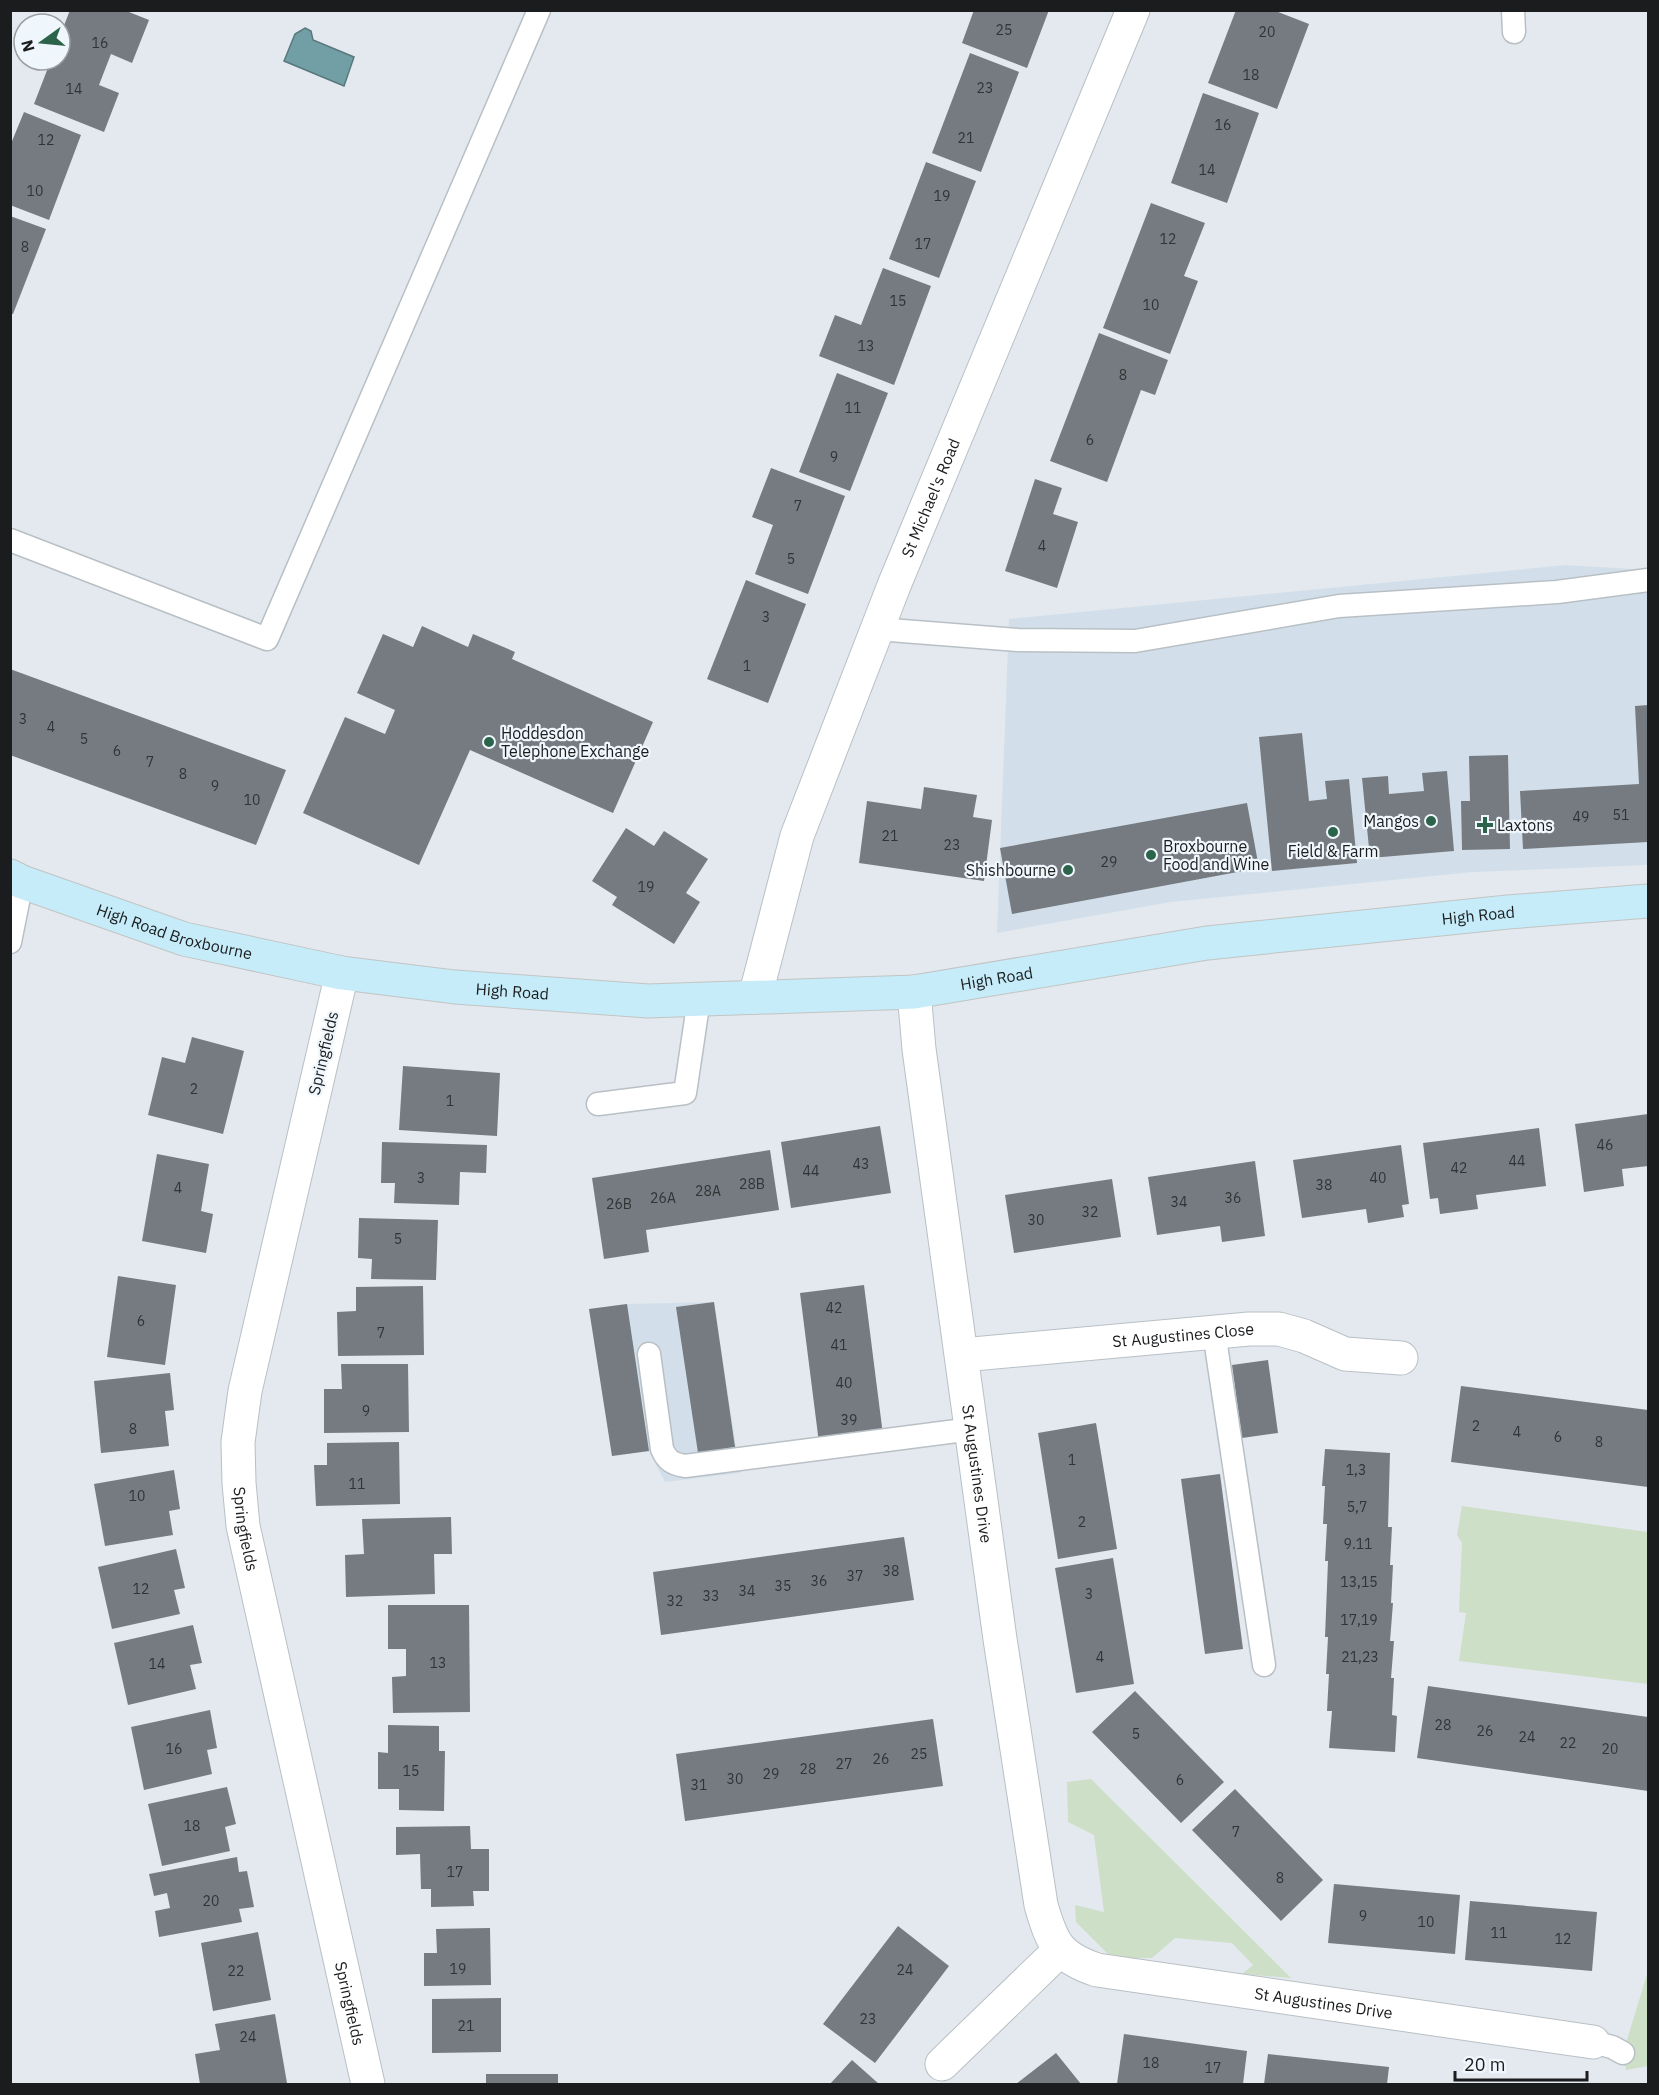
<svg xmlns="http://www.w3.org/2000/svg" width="1659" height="2095" viewBox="0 0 1659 2095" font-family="'IBM Plex Sans',sans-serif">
<rect width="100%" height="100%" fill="#e3e9ee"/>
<path fill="#d2dfea" d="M1566 565 1648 570V865L1473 872 1171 902 997 933 1009 619Z
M714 1302 740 1473 665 1482 649 1451 612 1456 589 1309 627 1304Z"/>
<path fill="#cedfc8" d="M1462 1506 1648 1532V1684L1459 1661 1466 1613 1459 1612 1462 1543 1457 1535Z
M1091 1779 1291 1978 1242 1974 1253 1965 1232 1943 1175 1938 1152 1958H1129L1108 1954 1076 1922 1075 1905 1104 1912 1094 1835 1068 1822 1067 1782Z
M1648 1971V2066L1626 2070 1623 2053Z"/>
<path fill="#729fa5" stroke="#58787c" stroke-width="1.5" d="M305 28 311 31 313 40 354 57 344 86 284 61 295 34Z"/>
<path fill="#757b80" d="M70 10H124L149 20 132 63 111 54 99 85 119 93 104 132 34 104 51 60H60V36Z
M974 10H1049L1027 68 962 43Z
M1236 10H1273L1309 24 1277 109 1208 83Z
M970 53 1019 72 981 172 932 153Z
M1203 93 1259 113 1227 203 1171 183Z
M24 112 81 135 49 220 10 205V146Z
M926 162 976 181 939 278 889 259Z
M1151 203 1205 223 1184 276 1198 281 1170 354 1103 328Z
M10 216 46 229 13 314H10Z
M883 268 931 286 894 385 819 356 835 315 861 325Z
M1099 333 1168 360 1155 395 1141 390 1107 482 1050 461Z
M837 373 888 393 850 491 799 472Z
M771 468 845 496 808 594 755 574 773 525 752 517Z
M1035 479 1062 488 1053 514 1078 522 1057 588 1005 571Z
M746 580 806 604 768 703 707 679Z
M422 626 468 647 473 634 515 652 512 659 653 722 613 813 470 750 419 865 303 813 345 717 385 734 395 710 357 693 383 634 413 647Z
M10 669 286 770 256 845 10 755Z
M1648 705V842L1523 849 1520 791 1639 784 1635 706Z
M1302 733 1309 801 1327 799 1325 781 1349 779 1357 863 1272 871 1259 737Z
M1508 755 1510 849 1462 850 1461 801H1470L1469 756Z
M1447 771 1454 851 1370 858 1362 778 1388 776 1389 794 1424 791 1422 773Z
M924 787 977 795 973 817 992 820 984 881 859 863 867 801 921 809Z
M1247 803 1259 868 1012 914 1000 848Z
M626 828 654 846 664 831 708 859 686 893 700 902 674 944 612 905 617 897 592 881Z
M192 1037 244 1051 223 1134 148 1115 162 1057 185 1063Z
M403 1066 500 1073 497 1136 399 1130Z
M1648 1114V1166L1622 1169 1624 1186 1584 1192 1575 1124Z
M880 1126 891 1193 791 1208 781 1142Z
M1539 1128 1546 1186 1476 1195 1478 1209 1440 1214 1438 1198 1430 1199 1423 1143Z
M382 1142 487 1145 486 1173 460 1172 459 1205 394 1203 395 1183H381Z
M1401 1145 1409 1204 1402 1205 1404 1217 1368 1223 1366 1209 1302 1218 1293 1160Z
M770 1150 779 1210 646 1230 649 1252 604 1259 592 1178Z
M157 1154 209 1164 201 1211 213 1214 206 1253 142 1241Z
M1255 1161 1265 1236 1222 1242 1220 1226 1157 1235 1148 1177Z
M1112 1179 1121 1237 1014 1253 1005 1195Z
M359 1218 438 1220 436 1280 371 1279 372 1259 358 1258Z
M118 1276 176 1285 165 1365 107 1357Z
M864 1285 883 1435 819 1443 800 1293Z
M423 1286 424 1355 338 1356 337 1312 356 1311V1287Z
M714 1302 735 1447 698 1453 676 1307Z
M627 1304 649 1451 612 1456 589 1309Z
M1268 1360 1278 1433 1242 1438 1232 1365Z
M341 1364H408L409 1432 324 1433V1389H342Z
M170 1373 174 1410 165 1411 169 1446 101 1453 94 1381Z
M1461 1386 1648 1410V1487L1451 1462Z
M1096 1423 1117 1549 1058 1559 1038 1433Z
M399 1442 400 1504 316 1506 314 1465H327V1443Z
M1325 1449 1390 1453 1388 1527H1392L1390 1565H1393L1391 1603H1393L1390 1641H1394L1391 1678H1394L1392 1715 1397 1716 1395 1752 1329 1748 1332 1711H1327L1329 1674H1326L1328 1637H1325L1328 1561H1325L1327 1524H1323L1325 1486H1322Z
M174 1470 180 1509 169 1511 173 1535 105 1546 94 1484Z
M1220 1474 1243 1649 1205 1654 1181 1479Z
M451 1517 452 1554H434L435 1594 346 1597 345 1555 364 1554 362 1519Z
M904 1537 914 1600 661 1635 653 1572Z
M176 1549 185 1588 174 1590 180 1614 112 1629 98 1567Z
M1113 1558 1134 1684 1076 1693 1055 1568Z
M388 1605H469L470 1712 393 1713 392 1677 406 1676V1649H388Z
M193 1625 202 1663 190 1665 196 1689 128 1705 114 1643Z
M1428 1686 1648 1717V1791L1417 1758Z
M1135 1691 1224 1782 1181 1823 1092 1732Z
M210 1710 217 1748 207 1750 212 1774 144 1790 131 1727Z
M933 1719 943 1786 685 1821 676 1754Z
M388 1725 439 1726V1751H445L444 1811 399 1810V1789H378V1752L388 1753Z
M227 1787 236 1824 225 1827 230 1851 162 1866 148 1804Z
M1235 1789 1323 1880 1281 1921 1192 1830Z
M470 1826 471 1849H489V1891H473L474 1906 431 1907V1889H421L420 1854 396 1855V1827Z
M237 1857 239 1872 247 1871 254 1907 239 1909 242 1922 159 1937 155 1911 170 1908 167 1893 154 1896 149 1874Z
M1334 1884 1460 1895 1455 1954 1328 1943Z
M1470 1901 1597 1912 1592 1971 1465 1960Z
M898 1926 949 1966 875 2063 823 2024Z
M490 1928 491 1985 424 1986V1953H437L436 1929Z
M258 1932 271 2000 213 2011 201 1943Z
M501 1998V2052L432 2053V1999Z
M275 2014 287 2083 277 2084H200L195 2054 220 2050 215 2024Z
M1124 2034 1247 2051 1243 2084H1117Z
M1056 2053 1081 2084H1016Z
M1268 2054 1389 2067 1387 2084H1264Z
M852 2060 879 2084H830Z
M486 2074H558V2084H486Z"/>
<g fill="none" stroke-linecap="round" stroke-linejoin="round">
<defs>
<path id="lane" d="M1513 10 1514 32
M10 540 267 639 539 10
M877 629 1018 640 1135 641 1339 606 1557 592 1648 580
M10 942 22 882
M598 1104 685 1093 699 999
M1214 1332 1264 1665
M649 1354 662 1449C667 1461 673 1464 685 1466L972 1429
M1593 2042 1612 2047 1623 2053"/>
<g id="street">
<path id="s1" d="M342 973 245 1391 238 1442 239 1483 243 1526 368 2084"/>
<path id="s2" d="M914 992 919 1049 1000 1639 1041 1905C1052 1943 1058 1957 1097 1970L1593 2042"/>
<path id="s3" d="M755 997 797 836 895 583 1133 10"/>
<path id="s4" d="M962 1355 1249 1329H1279L1304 1336 1345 1354 1401 1358"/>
<path d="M942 2064 1060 1950"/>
</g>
<g id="primary">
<path id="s5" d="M10 876 22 882 184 939 342 973 455 987 648 1001 914 992 1207 943 1508 912 1648 901"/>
</g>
</defs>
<use href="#lane" stroke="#b9c0c5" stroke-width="25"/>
<use href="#street" stroke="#b9c0c5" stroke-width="35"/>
<use href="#primary" stroke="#c3c4c4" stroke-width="35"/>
<use href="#lane" stroke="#fff" stroke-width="22"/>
<use href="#street" stroke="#fff" stroke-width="33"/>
<use href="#primary" stroke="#c5ecf8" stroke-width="33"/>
</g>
<g fill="#2b634b" stroke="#f0f7fc" stroke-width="2">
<circle cx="489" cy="742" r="6"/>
<circle cx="1431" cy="821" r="6"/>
<path d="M1482 816h6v6h6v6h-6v6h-6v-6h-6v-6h6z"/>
<circle cx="1333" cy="832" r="6"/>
<circle cx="1151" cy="855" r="6"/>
<circle cx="1068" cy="870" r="6"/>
</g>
<g text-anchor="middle" stroke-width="4.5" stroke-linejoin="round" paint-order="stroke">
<g font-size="14" fill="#313436">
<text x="1004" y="35">25</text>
<text x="1267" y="37">20</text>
<text x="100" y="48">16</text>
<text x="1251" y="80">18</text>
<text x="985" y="93">23</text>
<text x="74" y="94">14</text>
<text x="1223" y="130">16</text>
<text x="966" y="143">21</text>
<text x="46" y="145">12</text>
<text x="1207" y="175">14</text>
<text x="35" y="196">10</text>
<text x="942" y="201">19</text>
<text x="1168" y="244">12</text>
<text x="923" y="249">17</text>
<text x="25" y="252">8</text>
<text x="898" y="306">15</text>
<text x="1151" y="310">10</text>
<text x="866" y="351">13</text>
<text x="1123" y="380">8</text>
<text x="853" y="413">11</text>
<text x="1090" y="445">6</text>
<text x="834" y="462">9</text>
<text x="798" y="511">7</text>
<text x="1042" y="551">4</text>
<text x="791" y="564">5</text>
<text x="766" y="622">3</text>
<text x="747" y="671">1</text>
<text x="23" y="724">3</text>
<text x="51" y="732">4</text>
<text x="84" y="744">5</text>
<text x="117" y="756">6</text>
<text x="150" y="767">7</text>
<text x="183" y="779">8</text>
<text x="215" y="791">9</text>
<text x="252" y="805">10</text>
<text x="1621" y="820">51</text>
<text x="1581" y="822">49</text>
<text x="890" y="841">21</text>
<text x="952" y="850">23</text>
<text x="1109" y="867">29</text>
<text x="646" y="892">19</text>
<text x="194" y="1094">2</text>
<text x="450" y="1106">1</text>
<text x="1605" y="1150">46</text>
<text x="1517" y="1166">44</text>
<text x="861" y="1169">43</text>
<text x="1459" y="1173">42</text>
<text x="811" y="1176">44</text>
<text x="421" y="1183">3</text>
<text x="1378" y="1183">40</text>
<text x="752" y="1189">28B</text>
<text x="1324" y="1190">38</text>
<text x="178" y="1193">4</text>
<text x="708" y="1196">28A</text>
<text x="663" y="1203">26A</text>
<text x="1233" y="1203">36</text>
<text x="1179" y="1207">34</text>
<text x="619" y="1209">26B</text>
<text x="1090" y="1217">32</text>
<text x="1036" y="1225">30</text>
<text x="398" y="1244">5</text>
<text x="834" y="1313">42</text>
<text x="141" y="1326">6</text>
<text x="381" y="1338">7</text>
<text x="839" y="1350">41</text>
<text x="844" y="1388">40</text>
<text x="366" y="1416">9</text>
<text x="849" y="1425">39</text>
<text x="1476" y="1431">2</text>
<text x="133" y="1434">8</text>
<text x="1517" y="1437">4</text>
<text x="1558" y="1442">6</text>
<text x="1599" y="1447">8</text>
<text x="1072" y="1465">1</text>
<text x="1356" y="1475">1,3</text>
<text x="357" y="1489">11</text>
<text x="137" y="1501">10</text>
<text x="1357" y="1512">5,7</text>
<text x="1082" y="1527">2</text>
<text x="1358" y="1549">9.11</text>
<text x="891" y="1576">38</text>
<text x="855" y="1581">37</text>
<text x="819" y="1586">36</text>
<text x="1359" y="1587">13,15</text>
<text x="783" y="1591">35</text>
<text x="141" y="1594">12</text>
<text x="747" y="1596">34</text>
<text x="1089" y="1599">3</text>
<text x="711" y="1601">33</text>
<text x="675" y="1606">32</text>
<text x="1359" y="1625">17,19</text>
<text x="1100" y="1662">4</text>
<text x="1360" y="1662">21,23</text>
<text x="438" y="1668">13</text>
<text x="157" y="1669">14</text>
<text x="1443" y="1730">28</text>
<text x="1485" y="1736">26</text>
<text x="1136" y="1739">5</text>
<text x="1527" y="1742">24</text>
<text x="1568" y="1748">22</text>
<text x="174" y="1754">16</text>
<text x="1610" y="1754">20</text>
<text x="919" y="1759">25</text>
<text x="881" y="1764">26</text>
<text x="844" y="1769">27</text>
<text x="808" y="1774">28</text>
<text x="411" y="1776">15</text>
<text x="771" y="1779">29</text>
<text x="735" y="1784">30</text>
<text x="1180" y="1785">6</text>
<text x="699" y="1790">31</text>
<text x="192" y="1831">18</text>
<text x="1236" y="1837">7</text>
<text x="455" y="1877">17</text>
<text x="1280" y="1883">8</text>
<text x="211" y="1906">20</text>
<text x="1363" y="1921">9</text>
<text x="1426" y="1927">10</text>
<text x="1499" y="1938">11</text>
<text x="1563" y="1944">12</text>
<text x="458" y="1974">19</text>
<text x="905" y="1975">24</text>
<text x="236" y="1976">22</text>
<text x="868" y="2024">23</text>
<text x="466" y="2031">21</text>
<text x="248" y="2042">24</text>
<text x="1151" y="2068">18</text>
<text x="1213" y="2073">17</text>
</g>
<g font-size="16" fill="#1a1c1e" stroke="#f0f7fc">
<text dy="6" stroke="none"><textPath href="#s3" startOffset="530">St Michael's Road</textPath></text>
<text dy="6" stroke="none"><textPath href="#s5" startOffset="1490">High Road</textPath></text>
<text dy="6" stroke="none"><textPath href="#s5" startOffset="174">High Road Broxbourne</textPath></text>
<text dy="6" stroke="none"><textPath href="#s5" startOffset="1004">High Road</textPath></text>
<text dy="6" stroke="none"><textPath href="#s5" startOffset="518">High Road</textPath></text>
<text transform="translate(323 1053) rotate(-77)" y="6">Springfields</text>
<text dy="6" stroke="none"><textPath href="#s4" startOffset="222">St Augustines Close</textPath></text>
<text dy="6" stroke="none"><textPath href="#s2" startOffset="486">St Augustines Drive</textPath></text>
<text dy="6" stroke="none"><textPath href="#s1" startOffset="568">Springfields</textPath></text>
<text dy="6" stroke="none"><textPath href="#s2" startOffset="1242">St Augustines Drive</textPath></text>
<text dy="6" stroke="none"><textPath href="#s1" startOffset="1054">Springfields</textPath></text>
</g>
<g font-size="16" fill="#1a1c1e" stroke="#f0f7fc" text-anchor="start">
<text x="501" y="739">Hoddesdon<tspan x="501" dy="18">Telephone Exchange</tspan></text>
<text x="1419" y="827" text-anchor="end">Mangos</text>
<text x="1497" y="831">Laxtons</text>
<text x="1163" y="852">Broxbourne<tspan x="1163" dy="18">Food and Wine</tspan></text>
<text x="1333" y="857" text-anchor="middle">Field &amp; Farm</text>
<text x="1056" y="876" text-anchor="end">Shishbourne</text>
</g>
</g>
<rect width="1659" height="2095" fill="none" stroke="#1a1c1e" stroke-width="24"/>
<g transform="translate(42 42) rotate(255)"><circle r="28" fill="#f0f7fc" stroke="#9a9fa3" stroke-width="1.5"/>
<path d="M0-4.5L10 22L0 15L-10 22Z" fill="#2b634b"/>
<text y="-9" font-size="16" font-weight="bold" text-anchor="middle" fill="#1a1c1e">N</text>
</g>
<path d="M1455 2071v9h132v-9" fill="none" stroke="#1a1c1e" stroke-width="3"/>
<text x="1464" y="2071" font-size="18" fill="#1a1c1e" stroke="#f0f7fc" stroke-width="4.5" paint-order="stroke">20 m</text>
</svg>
